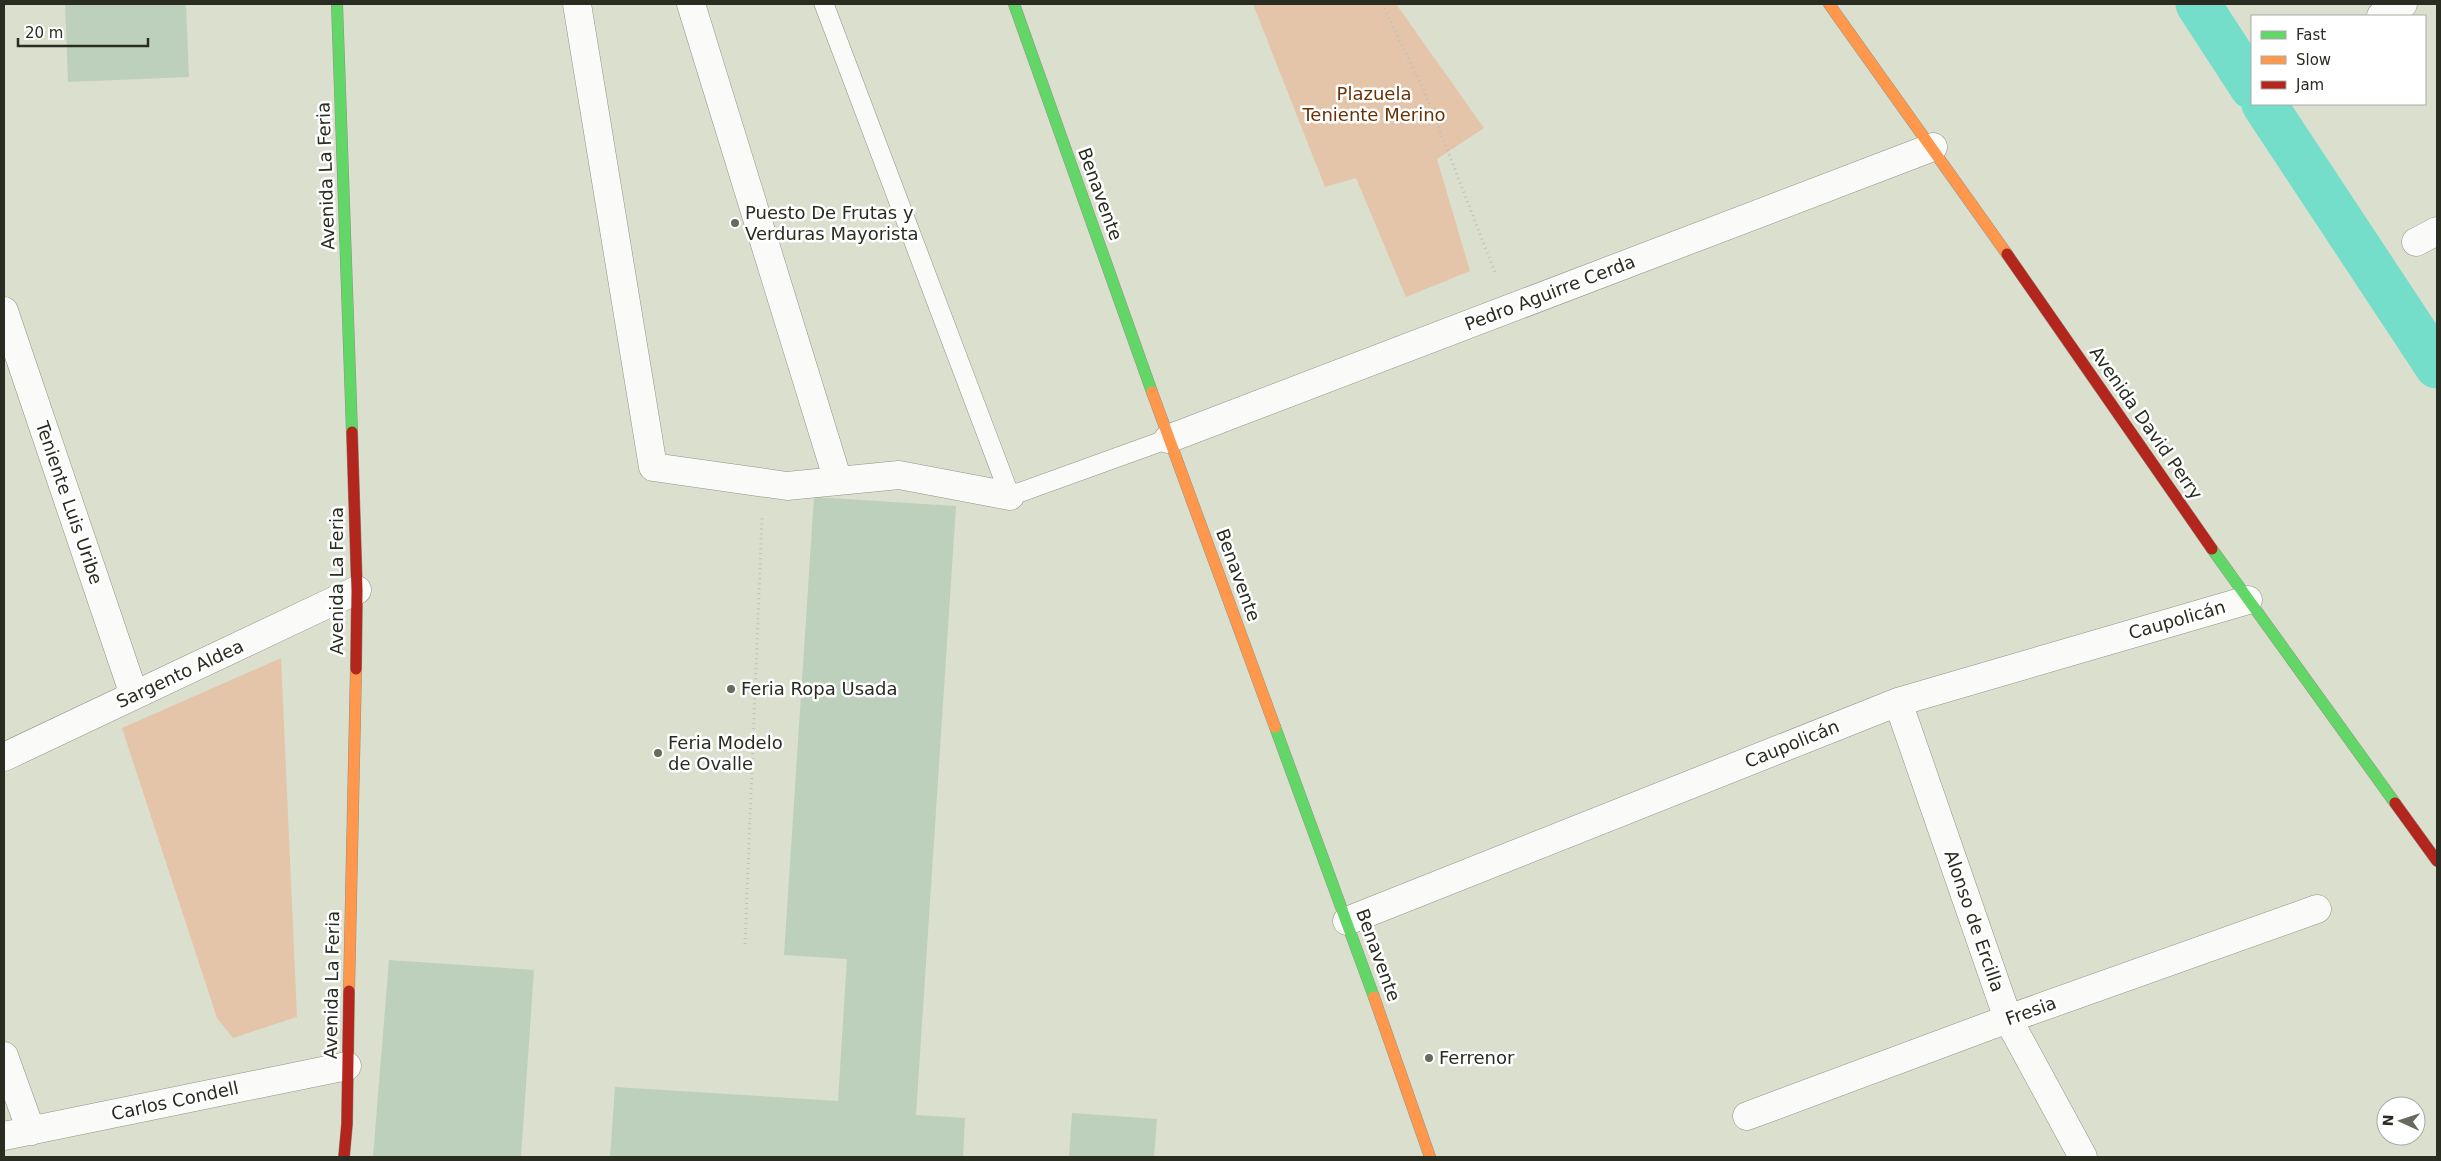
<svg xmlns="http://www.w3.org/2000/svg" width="2441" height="1161" viewBox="0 0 2441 1161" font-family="'DejaVu Sans',sans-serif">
<rect width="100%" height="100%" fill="#dbdfce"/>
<path fill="#e4c5a9" d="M1253 4H1396L1484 128 1437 159 1470 271 1406 297 1356 178 1325 187Z
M281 658 297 1017 233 1038 217 1018 122 728Z"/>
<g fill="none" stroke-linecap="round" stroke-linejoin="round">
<path stroke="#74decb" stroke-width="45" d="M2198 4 2252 87
M2264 104 2437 366"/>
</g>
<path fill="#bdd0bb" d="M65 4H186L189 77 68 82Z
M814 497 956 506 916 1115 965 1118 963 1157H610L615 1087 838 1101 847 959 784 955Z
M389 960 534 970 521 1157H373Z
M1072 1113 1157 1119 1154 1157H1069Z"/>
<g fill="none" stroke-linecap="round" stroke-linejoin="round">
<defs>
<path id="lane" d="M824 4 1010 496 1168 439"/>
<path id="street" d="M577 4 653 467 787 486 899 475 1010 496
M691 4 838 481
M2381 16 2403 4
M2416 242 2437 231
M4 311 134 695
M1168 439 1933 147
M1898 702 2008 1019 2083 1157
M4 757 357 590
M1347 921 1898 702 2248 600
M4 1056 31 1131
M1747 1116 2008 1019 2317 909
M4 1136 347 1066"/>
<path id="fast" d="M337 4 352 432
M1014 4 1152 392
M2212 549 2395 803
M1275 727 1374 997"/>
<path id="slow" d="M1829 4 2007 254
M1152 392 1275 727
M349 991 356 669
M1374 997 1430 1157"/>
<path id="jam" d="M2007 254 2212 549
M352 432 357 590 356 669
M2395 803 2437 861
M344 1157 347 1124 349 991"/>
</defs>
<use href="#lane" stroke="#909386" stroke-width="20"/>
<use href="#street" stroke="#909386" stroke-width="29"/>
<use href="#fast" stroke="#909386" stroke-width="12"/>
<use href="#slow" stroke="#909386" stroke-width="12"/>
<use href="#jam" stroke="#909386" stroke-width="12"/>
<path stroke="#bfc0bb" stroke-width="3" stroke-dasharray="1 4" stroke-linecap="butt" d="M1382 4 1424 90 1496 275
M745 944 762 518"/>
<use href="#lane" stroke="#fafaf8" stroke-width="19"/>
<use href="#street" stroke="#fafaf8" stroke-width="28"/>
<use href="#fast" stroke="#63d668" stroke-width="11"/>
<use href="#slow" stroke="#ff974d" stroke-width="11"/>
<use href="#jam" stroke="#b3261e" stroke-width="11"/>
</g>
<g fill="#676b5d" stroke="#fff" stroke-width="2">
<circle cx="735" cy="223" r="5"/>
<circle cx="731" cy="689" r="5"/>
<circle cx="658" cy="753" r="5"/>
<circle cx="1429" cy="1058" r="5"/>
</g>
<g text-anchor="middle" stroke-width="5" stroke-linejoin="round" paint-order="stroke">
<g font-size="18" fill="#693104" stroke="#fff">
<text x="1374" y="100">Plazuela<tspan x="1374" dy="21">Teniente Merino</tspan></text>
</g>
<g font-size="18" fill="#292c20" stroke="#fff">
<text transform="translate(326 176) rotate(-92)" y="6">Avenida La Feria</text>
<text transform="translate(1100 194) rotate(70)" y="6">Benavente</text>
<text transform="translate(1550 293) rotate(-21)" y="6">Pedro Aguirre Cerda</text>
<text transform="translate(2146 423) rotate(55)" y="6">Avenida David Perry</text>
<text transform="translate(69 503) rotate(71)" y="6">Teniente Luis Uribe</text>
<text transform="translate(1238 575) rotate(70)" y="6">Benavente</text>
<text transform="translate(337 581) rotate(-90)" y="6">Avenida La Feria</text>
<text transform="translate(2177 620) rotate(-16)" y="6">Caupolicán</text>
<text transform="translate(180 674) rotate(-25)" y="6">Sargento Aldea</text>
<text transform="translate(1792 744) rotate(-22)" y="6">Caupolicán</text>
<text transform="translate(1974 921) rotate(71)" y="6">Alonso de Ercilla</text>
<text transform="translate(1378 955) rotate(70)" y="6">Benavente</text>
<text transform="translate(332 985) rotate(-89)" y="6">Avenida La Feria</text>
<text transform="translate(2031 1011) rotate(-20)" y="6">Fresia</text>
<text transform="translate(175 1101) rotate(-12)" y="6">Carlos Condell</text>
</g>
<g font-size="18" fill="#292c20" stroke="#fff" text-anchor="start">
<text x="745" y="219">Puesto De Frutas y<tspan x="745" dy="21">Verduras Mayorista</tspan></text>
<text x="741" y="695">Feria Ropa Usada</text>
<text x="668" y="749">Feria Modelo<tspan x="668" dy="21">de Ovalle</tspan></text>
<text x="1439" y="1064">Ferrenor</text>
</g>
</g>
<rect width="2441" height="1161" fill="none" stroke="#292c20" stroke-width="10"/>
<rect x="2251" y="15" width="175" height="90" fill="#ffffff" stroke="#a9aba6"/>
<rect x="2261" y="31" width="25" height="8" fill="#63d668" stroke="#a9aba6"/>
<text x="2296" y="40" font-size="15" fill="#292c20">Fast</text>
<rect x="2261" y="56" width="25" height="8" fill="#ff974d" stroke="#a9aba6"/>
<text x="2296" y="65" font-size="15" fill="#292c20">Slow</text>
<rect x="2261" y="81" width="25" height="8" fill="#b3261e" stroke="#a9aba6"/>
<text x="2296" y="90" font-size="15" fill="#292c20">Jam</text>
<g transform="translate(2401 1121) rotate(273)"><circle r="24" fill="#ffffff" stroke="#a9aba6"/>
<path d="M0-4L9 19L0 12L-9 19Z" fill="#676b5d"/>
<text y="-8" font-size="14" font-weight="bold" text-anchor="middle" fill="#292c20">N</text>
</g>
<path d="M18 38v8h130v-8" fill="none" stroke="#292c20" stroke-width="2.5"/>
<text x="25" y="38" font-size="15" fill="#292c20" stroke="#ffffff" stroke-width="4" paint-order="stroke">20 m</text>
</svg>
